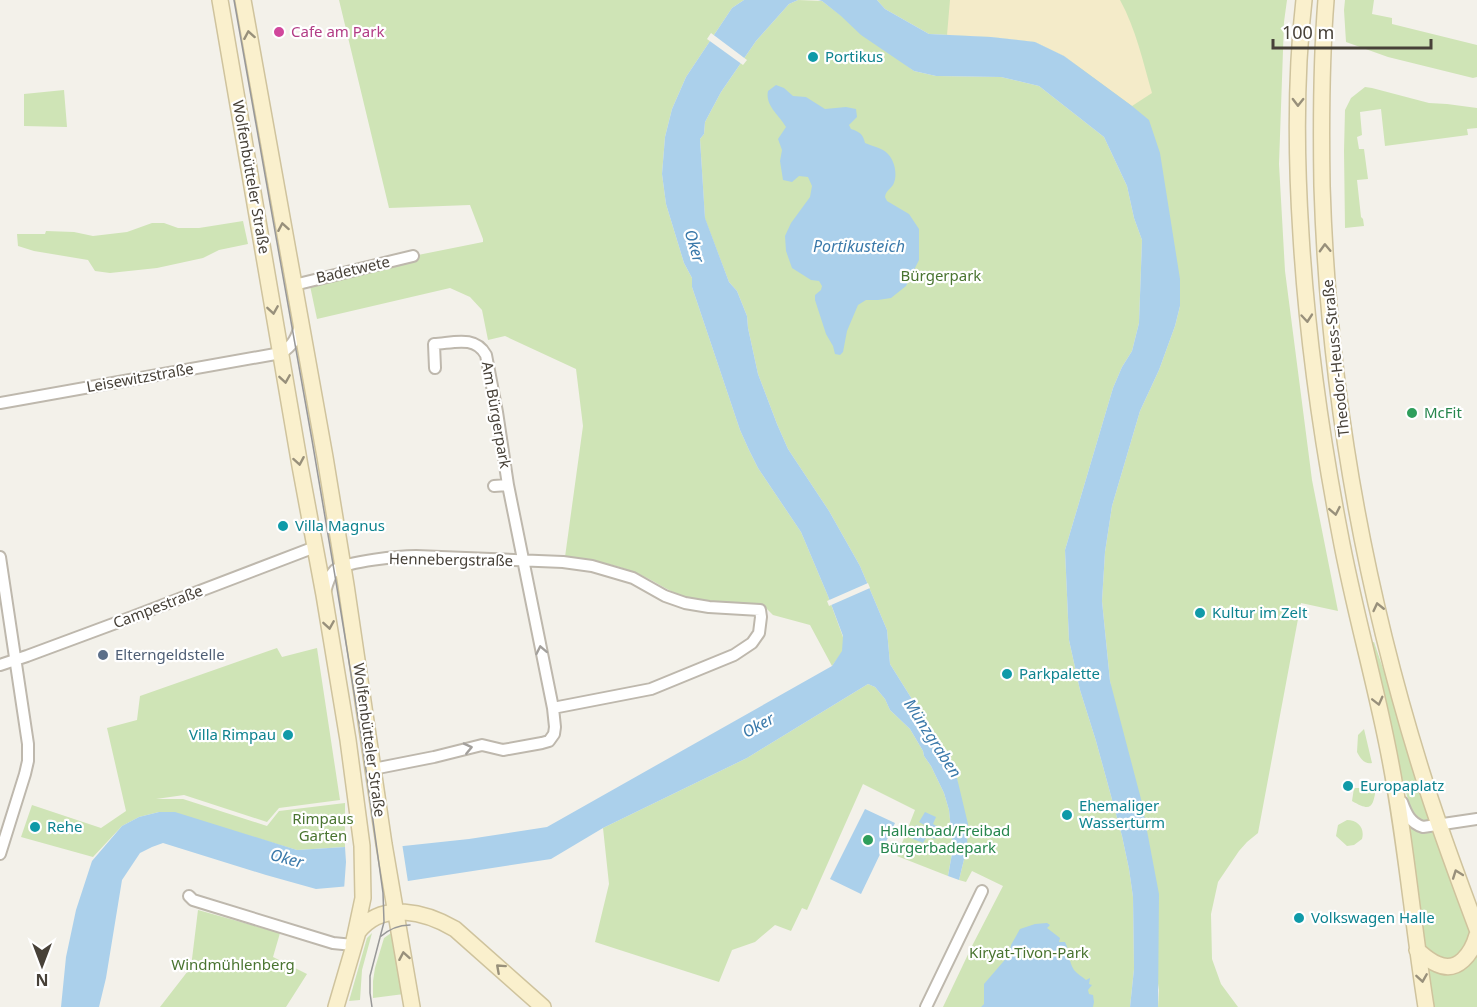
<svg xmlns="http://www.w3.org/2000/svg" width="1477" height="1007" viewBox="0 0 1477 1007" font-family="'Noto Sans',sans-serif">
<rect width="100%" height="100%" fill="#f3f1ea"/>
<path fill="#cfe4b6" d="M339 0H744L732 8 686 77 672 109 665 137 662 174 666 204 684 263 692 278V287L740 430 749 450 758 468 801 532 828 596 843 637V651L832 666 810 625 773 615 763 605C738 603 712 604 688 598 668 592 653 579 634 572 611 563 589 560 565 557L583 426 576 369 505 336 488 340 482 310 470 297 450 288 317 319 309 281 413 256 483 242V239L470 205 389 208Z
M798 0 822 1 914 71 936 76 1001 77 1039 86 1104 137 1127 186 1134 218 1142 240 1139 323 1132 351 1122 367 1113 388 1065 550 1069 640 1080 690 1096 741 1122 836 1129 869 1133 897 1134 969 1130 1007H943L972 946 1003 886 972 871 966 882 959 880 967 847 957 779 915 704 890 664 887 630 860 566 829 511 788 449 777 424 758 374 748 328 747 316 737 291 729 282 705 219 700 139 704 134 705 122 721 92 756 41 789 4Z
M877 0H1287L1284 22 1279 164 1285 271 1312 480 1338 611 1301 603 1258 833 1247 842 1239 851 1218 882 1211 914 1212 959 1221 984 1238 1007H1158L1159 990 1110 681 1102 601 1105 552 1112 506 1140 411 1159 370 1175 326 1180 306 1076 65 1064 56 1035 42 991 37 929 34 885 9Z
M1345 0H1374L1372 14 1392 18V24L1477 45V77L1473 78 1388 57 1346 42 1344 10Z
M1365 87 1372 88 1429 103 1447 104 1477 108V128L1467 129 1468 135 1385 146 1381 109 1360 112 1362 135 1357 137 1359 149H1364L1368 179 1357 180 1361 217 1363 219 1364 226 1345 228 1344 151 1345 110 1351 98Z
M64 90 67 127 24 126V94Z
M243 221 248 244 219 250 203 258 157 268 110 273 95 271 88 260 34 251 18 246 17 234H45L46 231 74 232 93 236 127 232 152 223H164L178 228H199Z
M1374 642 1395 704 1430 820H1422L1416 817 1409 803 1392 742 1369 643Z
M277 648 282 657 317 648 340 800 279 808 267 822 184 795 156 799H183L267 826 279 811 345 803V847L297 850 240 833 159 812 139 817 122 826 93 857 21 837 32 805 101 828 126 811 107 728 137 720 140 696Z
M868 684 875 687 885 699 890 710 910 729 923 751 924 756 931 766 944 793 949 810 953 848 948 876 897 856 915 810 863 784 807 910 802 908 791 931 775 925 755 942 732 950 719 982 595 942 609 884 603 828 747 758Z
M1364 729 1372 763C1365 765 1360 758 1357 752L1358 735Z
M1354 788H1376C1373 808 1371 812 1352 801Z
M1347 820C1358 820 1365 828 1362 839L1354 845 1347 846 1336 836 1338 825Z
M1407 825C1416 831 1424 833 1435 832L1471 933 1463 954 1444 962 1426 950 1422 940Z
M198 910 280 933 273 957 307 974 286 1007H160L191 967Z
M394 931 404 994 373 998V981L375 968 384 938Z
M372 933 362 970 360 1000 349 1001 367 938Z
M1477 951V1007H1433L1427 966Z"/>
<path fill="#f4ebc9" d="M950 0H1120C1136 29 1143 62 1152 93L1132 106 1064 56 1035 42 991 37 947 35Z"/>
<path fill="#abd0eb" d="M744 0H798L789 4 756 41 721 92 705 122 704 134 700 139 705 218 729 282 737 291 747 316 748 328 758 374 777 424 788 449 829 511 860 566 887 630 890 664 915 704 957 778 968 824 967 847 959 880 948 876 953 848 949 810 944 793 931 766 924 756 923 751 910 729 890 710 885 699 875 687 868 684 747 758 603 828 551 859 408 881 316 889 266 875 163 843 152 847 140 853 122 880 106 978 99 1007H61L66 957 76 910 92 861 122 826 139 817 159 812H175L297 850 345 847H394L469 839 547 827 832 666 842 651 843 636 828 596 801 532 758 468 749 450 740 430 692 287V278L684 263 666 204 662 174 665 137 672 109 686 77 732 8Z
M818 0H877L885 9 929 34 991 37 1035 42 1064 56 1132 106 1149 120 1160 153 1180 279V306L1175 326 1159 370 1140 411 1112 506 1105 552 1102 601 1110 681 1141 799 1159 894 1158 1007H1130L1134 969 1133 897 1129 869 1122 836 1096 741 1080 690 1069 640 1065 550 1113 388 1122 367 1132 351 1139 323 1142 240 1134 218 1127 186 1104 137 1039 86 1001 77 936 76 914 71 861 35 841 16 822 1Z
M776 85 784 88 793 96 806 97 825 109 846 107 856 109 857 117 849 125 851 129C860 132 863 134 865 143 872 146 882 148 887 153 895 160 898 176 893 185 889 190 886 191 885 197L887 201 909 214 919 229V260L906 286 891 298 878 300H866L858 305 847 331 843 352 840 355 835 354 833 346 826 334 815 300V295L821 290 822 286 819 281 811 280 792 268 786 251 785 236 791 223 810 197 812 186 808 177 799 176 792 182 783 180 780 161 782 150 778 139 786 127C779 115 765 106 768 91Z
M865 809 895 823 861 894 830 879Z
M925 812 936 817 933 824 940 828 935 839 927 836 923 843 911 838 916 825 925 829 926 826 919 822Z
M1047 923 1050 925 1047 928 1060 938 1059 942H1065C1070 951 1068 961 1074 970 1077 974 1083 977 1086 980L1090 978 1089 984 1092 985 1088 990 1089 994 1093 995 1094 1002 1093 1007H981L984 1004V984L1009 955 1011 945 1020 929 1035 924Z"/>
<path fill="#f3f1ea" d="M711 33 747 60 743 65 707 39Z
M868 583 870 588 829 606 827 601Z
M402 843 408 882 344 890 346 862 345 847Z"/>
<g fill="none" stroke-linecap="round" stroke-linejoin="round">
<defs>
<path id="street" d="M294 285 413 256
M435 368 434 344C453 343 475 335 486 355L497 412 508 485
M0 403 281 353C293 346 297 337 301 323
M0 557 28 744V761L25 774 0 854
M325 592C327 584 329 576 335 570 348 561 400 556 416 556L563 562 592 566 633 578 665 596 685 603 709 607 760 610 761 617 759 633 752 643 734 655 651 689 553 708
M0 665 27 656 132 617 315 547
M373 769 434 757 482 745 503 750 542 743 549 741 554 734 555 727 553 708 508 485 494 486
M1402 802C1406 813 1410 823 1423 827L1477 819
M189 896 193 900 333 943 353 945
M926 1007 982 891"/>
<path id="secondary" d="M220 0 300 466 324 595 348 740 362 846 363 898 353 945
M243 0 325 457 346 585 384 844 412 1007
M1304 0C1295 78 1296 157 1301 235 1307 336 1321 435 1340 534 1353 605 1373 674 1387 744 1405 831 1412 919 1426 1007
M1326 0C1321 62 1321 124 1322 186 1328 386 1363 585 1423 776 1439 828 1458 878 1477 929
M1417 950C1423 955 1429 961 1437 964 1458 974 1472 953 1477 935
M336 1007 358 932C382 900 426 912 455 929L543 1007"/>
</defs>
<use href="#street" stroke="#beb8ad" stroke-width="14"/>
<use href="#secondary" stroke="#cfc39d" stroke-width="18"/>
<use href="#street" stroke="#fff" stroke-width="10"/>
<use href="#secondary" stroke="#faf0cd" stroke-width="15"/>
<path stroke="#989898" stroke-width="1.5" d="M234 0 312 440 335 576 362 741 383 893 384 922 370 976V993L372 1007
M380 937C389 929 398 925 410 925"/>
</g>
<defs><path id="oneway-chevron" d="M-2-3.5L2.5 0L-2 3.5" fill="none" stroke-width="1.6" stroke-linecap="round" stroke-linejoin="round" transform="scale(1.5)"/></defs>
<g stroke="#98907b">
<use href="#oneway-chevron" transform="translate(249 35) rotate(-100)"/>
<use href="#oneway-chevron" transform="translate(1298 102) rotate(91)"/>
<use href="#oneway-chevron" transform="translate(283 227) rotate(-100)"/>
<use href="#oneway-chevron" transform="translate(1325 248) rotate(-92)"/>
<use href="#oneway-chevron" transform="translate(273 310) rotate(81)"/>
<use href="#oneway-chevron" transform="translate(1307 318) rotate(85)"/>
<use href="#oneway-chevron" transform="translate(285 379) rotate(81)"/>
<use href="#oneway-chevron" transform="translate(299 461) rotate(80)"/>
<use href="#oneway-chevron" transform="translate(1335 511) rotate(79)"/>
<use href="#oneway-chevron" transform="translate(1378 607) rotate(-103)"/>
<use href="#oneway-chevron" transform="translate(329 625) rotate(81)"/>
<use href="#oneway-chevron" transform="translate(1378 701) rotate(76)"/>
<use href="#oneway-chevron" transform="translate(1457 874) rotate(-110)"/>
<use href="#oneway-chevron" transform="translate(404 956) rotate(-100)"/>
<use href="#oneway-chevron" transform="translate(500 968) rotate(-138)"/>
<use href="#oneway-chevron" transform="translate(1422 978) rotate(81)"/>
</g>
<g stroke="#a3a09c">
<use href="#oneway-chevron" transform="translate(541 650) rotate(-101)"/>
<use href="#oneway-chevron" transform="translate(468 748) rotate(-13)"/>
</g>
<circle fill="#d1479c" stroke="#fff" stroke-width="2" cx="279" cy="32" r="6"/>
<g fill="#0f9aa8" stroke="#fff" stroke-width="2">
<circle cx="813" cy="57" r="6"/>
<circle cx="283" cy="526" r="6"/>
<circle cx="1200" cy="613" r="6"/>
<circle cx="1007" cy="674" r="6"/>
<circle cx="288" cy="735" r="6"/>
<circle cx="1348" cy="786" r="6"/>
<circle cx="1067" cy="815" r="6"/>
<circle cx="35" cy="827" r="6"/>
<circle cx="1299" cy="918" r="6"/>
</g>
<g fill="#2e9e5b" stroke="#fff" stroke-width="2">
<circle cx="1412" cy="413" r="6"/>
<circle cx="868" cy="840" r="6"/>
</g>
<circle fill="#5c6f8a" stroke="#fff" stroke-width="2" cx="103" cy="655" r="6"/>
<g text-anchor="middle" stroke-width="4.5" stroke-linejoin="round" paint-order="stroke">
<g font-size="15" fill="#b23c85" stroke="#fff" text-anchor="start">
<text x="291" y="37">Cafe am Park</text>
</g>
<g font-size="15" fill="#0d838f" stroke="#fff" text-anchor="start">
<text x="825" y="62">Portikus</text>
<text x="295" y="531">Villa Magnus</text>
<text x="1212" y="618">Kultur im Zelt</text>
<text x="1019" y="679">Parkpalette</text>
<text x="276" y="740" text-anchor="end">Villa Rimpau</text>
<text x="1360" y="791">Europaplatz</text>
<text x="1079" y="811">Ehemaliger<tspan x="1079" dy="17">Wasserturm</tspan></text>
<text x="47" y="832">Rehe</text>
<text x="1311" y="923">Volkswagen Halle</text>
</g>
<g font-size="15" fill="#474138" stroke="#fff">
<text transform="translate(251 177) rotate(80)" y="5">Wolfenbütteler Straße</text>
<text transform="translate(353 270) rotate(-13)" y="5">Badetwete</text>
<text transform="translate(1336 358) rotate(-96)" y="5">Theodor-Heuss-Straße</text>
<text transform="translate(140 378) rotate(-10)" y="5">Leisewitzstraße</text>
<text transform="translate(496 415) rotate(80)" y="5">Am Bürgerpark</text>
<text transform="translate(451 560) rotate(1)" y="5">Hennebergstraße</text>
<text transform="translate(158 607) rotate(-21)" y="5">Campestraße</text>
<text transform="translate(369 740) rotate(82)" y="5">Wolfenbütteler Straße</text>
</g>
<g font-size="15" fill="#497430" stroke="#fff">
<text x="941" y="281">Bürgerpark</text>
<text x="323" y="824">Rimpaus<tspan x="323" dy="17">Garten</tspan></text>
<text x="1029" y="958">Kiryat-Tivon-Park</text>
<text x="233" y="970">Windmühlenberg</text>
</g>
<g font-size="15" fill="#27864d" stroke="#fff" text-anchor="start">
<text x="1424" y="418">McFit</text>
<text x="880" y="836">Hallenbad/Freibad<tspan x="880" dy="17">Bürgerbadepark</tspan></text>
</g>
<g font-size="15" fill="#4e5e75" stroke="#fff" text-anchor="start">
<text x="115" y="660">Elterngeldstelle</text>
</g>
<g font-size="16" font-style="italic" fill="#3a79aa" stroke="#fff">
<text transform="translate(695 246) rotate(74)" y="6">Oker</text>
<text x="859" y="252">Portikusteich</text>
<text transform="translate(758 725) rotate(-29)" y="6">Oker</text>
<text transform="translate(933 738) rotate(57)" y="6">Münzgraben</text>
<text transform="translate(287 858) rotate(15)" y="6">Oker</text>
</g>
</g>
<g transform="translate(42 965) rotate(180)" stroke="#ffffff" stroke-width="4.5" paint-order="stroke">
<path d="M0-4.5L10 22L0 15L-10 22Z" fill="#474138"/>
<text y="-9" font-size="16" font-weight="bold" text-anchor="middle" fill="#474138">N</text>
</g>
<path d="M1273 39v9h158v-9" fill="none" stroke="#474138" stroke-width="3"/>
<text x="1282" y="39" font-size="18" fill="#474138" stroke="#ffffff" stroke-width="4.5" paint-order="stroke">100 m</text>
</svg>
